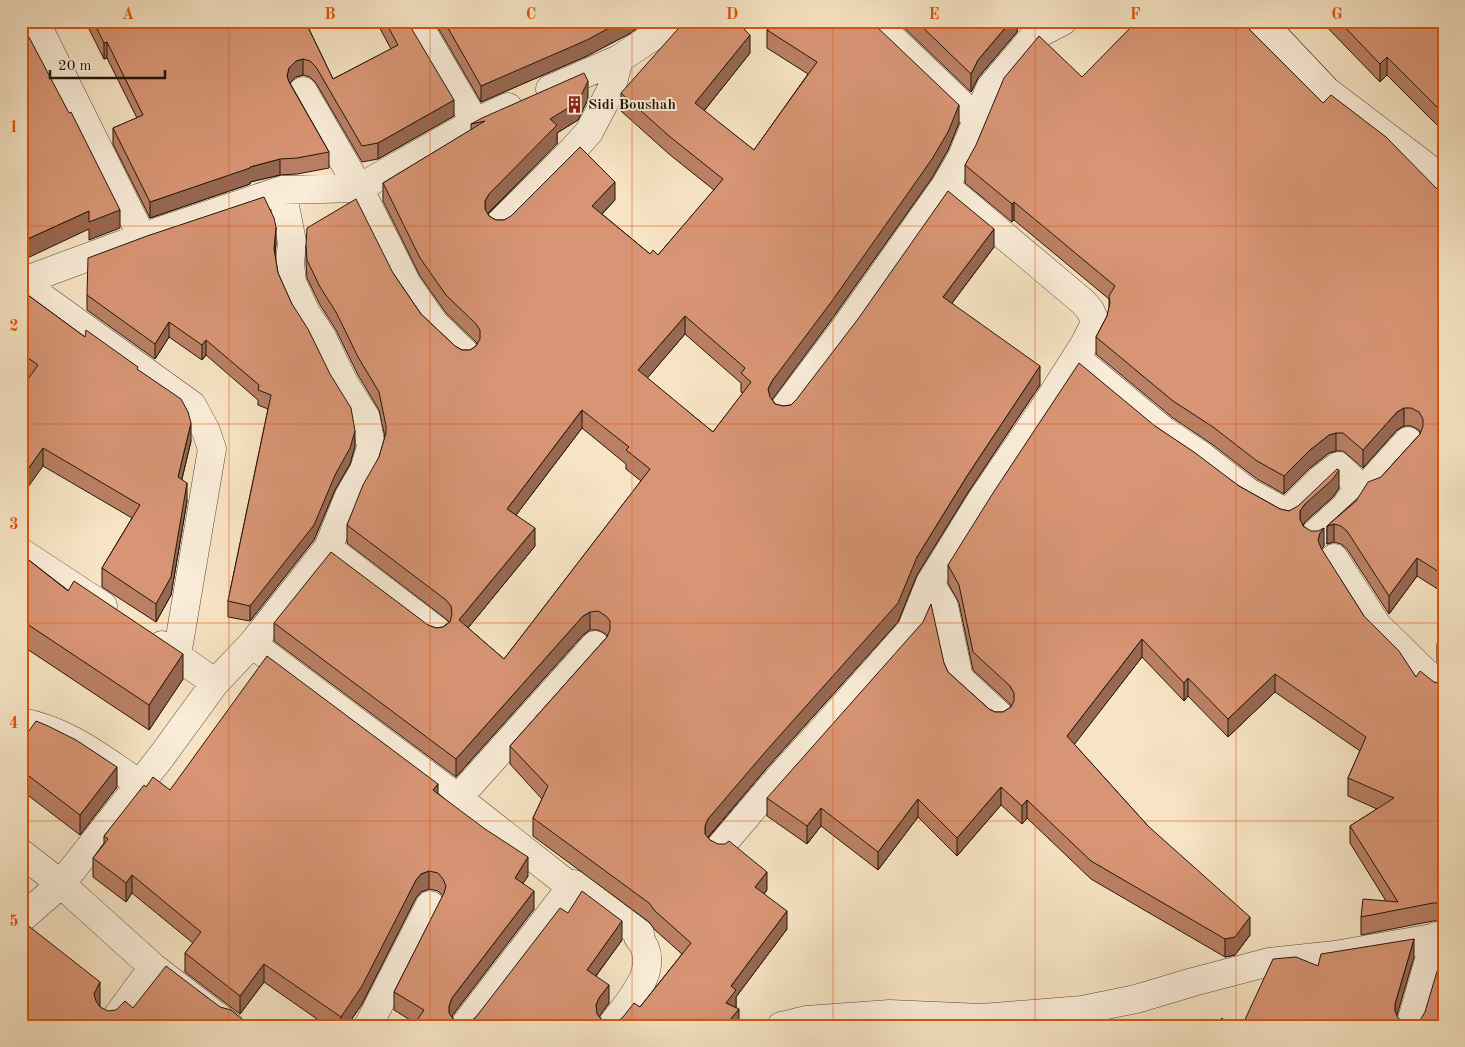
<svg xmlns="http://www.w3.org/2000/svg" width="1465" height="1047" viewBox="0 0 1465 1047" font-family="'Old Standard TT',serif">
<rect width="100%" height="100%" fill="#f7e4c4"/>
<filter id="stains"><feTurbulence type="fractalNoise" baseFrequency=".004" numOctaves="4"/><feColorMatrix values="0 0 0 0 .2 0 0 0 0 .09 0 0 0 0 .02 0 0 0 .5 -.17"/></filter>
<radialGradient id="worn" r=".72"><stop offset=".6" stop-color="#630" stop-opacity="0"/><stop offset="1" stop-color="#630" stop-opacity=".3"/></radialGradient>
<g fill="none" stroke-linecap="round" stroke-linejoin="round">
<defs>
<path id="street" d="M35 21 142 237
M416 21 475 122
M888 34 978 120
M550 89 619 59 676 21
M303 91 359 188 407 284 434 323 465 353
M500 223 570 153 589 132 611 90 619 59
M21 282 142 237 282 190 359 188 475 122 508 107
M21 282 192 405 206 431 212 449 177 655
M1076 358 1164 431 1203 457 1248 492 1287 513 1321 479 1338 466 1359 486 1369 484 1408 441
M784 409 845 328 945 186 962 157 990 88 1034 36 1063 21
M1315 534 1345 507 1359 486
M328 548 437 631
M21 552 103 606
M1334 558 1377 625 1431 678 1444 688
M930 583 944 606 959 678 999 715
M252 644 458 798 571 887 574 884 640 934 638 937C664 967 629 1001 611 1026
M162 645 215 683
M21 722C67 730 102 759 140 784
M458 798 595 645
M720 847 778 779 827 725 911 630 930 583 980 502 1042 411 1085 343 1093 327 1094 319 1090 310 1083 302 945 186
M21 853 61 884 21 919
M110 1026 153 967
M230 1026 153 967 61 884 161 757 215 683 252 644 328 548 349 496 364 470 371 447 366 418 344 383 322 337 306 313 292 282 290 263 292 242 282 190
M368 1026 430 905
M464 1026 571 887
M781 1026 806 1020 890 1014 982 1018 1082 1010 1136 999 1193 982 1269 962 1335 955 1444 936
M1410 1026 1436 936"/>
<path id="secondary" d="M1261 21 1327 91 1444 180"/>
</defs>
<use href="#street" stroke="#594938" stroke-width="29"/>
<use href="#secondary" stroke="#241509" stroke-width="29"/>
<use href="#street" stroke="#faedd9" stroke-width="28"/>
<use href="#secondary" stroke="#faedd9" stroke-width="28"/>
</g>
<path fill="#ba8065" stroke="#241509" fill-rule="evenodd" d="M85 21H325L309 29 333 79 391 49 376 21H407L454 116 378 159 362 162 316 83 310 77 303 75 296 77 290 83 329 152V168L297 174 280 175 250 182V184L150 218 113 144V128L137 118 107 58 104 59Z
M434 21H647L629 34 587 56 481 102Z
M781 21H880L877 23 876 25 877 27 959 123 948 150 932 178 832 319 772 399 775 404 783 406 791 405 994 247 952 303 1040 385 967 494 917 575 898 622 766 769 708 838 710 840 767 890 764 894 787 929 736 997V1008L739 1026 415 1023 394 1010V992L443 896 438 891 429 889 421 892 416 898 362 1004 347 1026H327L264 982 240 1014 185 972V953L193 943 132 893 126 902 93 877V858L104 843V836L146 787 170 790 438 793 528 876 523 883 534 909 452 1016 454 1020 462 1023 470 1022 476 1017 568 913 622 940 596 976 609 1003 599 1016 602 1020 610 1023 617 1022 640 1007 682 954 655 930 649 922 533 836V818L542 799 510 764V746L607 637V636L606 634 598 630H590L583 635 456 777 274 641V623L428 625 436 628 443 627 449 622 446 619 347 543V525L379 457 385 437 379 410 358 375 336 330 320 305 307 278 306 263V245L393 273 421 314 455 346 462 350H470L476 346 477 344 476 342 446 313 420 276 383 201V183L471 130V124L588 99 578 120 557 133V144L488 214 489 216 496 220H504L615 200 602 214 650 254 658 255 714 190 669 154 621 111V93L750 53 704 111 754 150 808 74 767 48V30ZM685 334 741 383V392L743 393 713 432 647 378ZM582 428 626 464V469L641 481 504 659 468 628 535 546 516 515Z
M896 21H1025L1017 30V32L978 78 971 92 898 22Z
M1321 21H1444V132L1387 75 1380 82Z
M1082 77 1323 103 1444 196V593L1417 576 1389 614 1347 549 1341 544 1334 542 1327 544V526L1381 477 1420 434V432L1419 430 1411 426H1404L1397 430 1363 468 1343 451H1336L1329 453 1310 468 1284 494 1257 479 1213 445 1173 418 1096 354V337L1107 316 1109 308V299L1014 220 1012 222 965 183V165Z
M276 243 275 255 278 273 355 446 350 464 335 490 314 540 250 621 228 617V601L268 409 258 405V400L206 355 202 360 169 337 155 359 87 310V295Z
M21 290 85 337 138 370 191 441 182 479 187 501 171 595 156 622 102 587V568L132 518 43 466 29 378 21 372Z
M1155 426 1239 486 1280 509 1289 511 1339 488 1333 497 1305 522 1303 525 1324 546 1321 549 1364 616 1416 677 1444 685V921H1433L1361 935V917L1386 901 1350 843V826L1377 809 1348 796V778L1360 751 1275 692 1228 737 1188 696 1184 701 1142 657 1074 744 1148 826 1250 935 1235 955 1225 957 1091 879 1027 818 1022 824 1001 805 957 856 918 817 878 870 821 826 807 844 767 816V798L944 663 948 672 989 709 995 712H1003L1011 707V706L1010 704 973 670 959 603 948 583V565Z
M21 554 183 679 149 730 21 645Z
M1444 634V668L1437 662V644Z
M21 725 117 787 80 835 21 790Z"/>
<path fill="#976852" stroke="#241509" d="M303 21H325L303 32Z
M622 21H647L629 34 587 56 481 102V86Z
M1011 21H1025L1017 30V32L978 78 971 92V74L978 60Z
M750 35V53L695 122V103Z
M107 42V58L104 59V43Z
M1387 57V75L1380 82V64Z
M303 59V75L296 77 289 84 287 76 289 68 296 61Z
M588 81V99L578 120 557 133V144L489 212 485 219V201L489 194 550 119Z
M454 100V116L378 159V143Z
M959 105V123L948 150 932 178 832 319 772 400 768 408V389L772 381Z
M280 159V175L250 182V184L150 218V202L250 167Z
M615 182V200L592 224V206Z
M1014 202V220L1012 222V204Z
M120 210V228L89 240V229L21 261V242L89 211Z
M276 227V243L274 264V249Z
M994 229V247L943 315V297Z
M685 316V334L638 389V370Z
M169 322V337L155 359V344Z
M206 340V355L202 360V345Z
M1040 366V385L967 494 917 575 898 622 766 769 708 837 705 844V826L708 819 917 557 967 476Z
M1404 408V426L1397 430 1363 468V450L1397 412Z
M582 410V428L507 527V509Z
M191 423V441L178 495V477Z
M355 431V446L350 464 335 490 314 540 250 621V606L335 475Z
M1336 433V451L1329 453 1310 468 1284 494V476L1310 450 1329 435Z
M43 448V466L21 497V479Z
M1339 470V488L1333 497 1305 522 1300 529V511L1305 504Z
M187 483V501L171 595 156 622V604Z
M1334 524V542L1327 544V526Z
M535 528V546L459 639V620Z
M1324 528V546L1320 551 1318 540 1320 533Z
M1417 558V576L1389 614V596Z
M590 612V630L583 635 456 777V759L583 616Z
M1142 639V657L1067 754V736Z
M183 654V679L149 730V705Z
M1275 674V692L1228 737V719Z
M1188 678V696L1184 701V683Z
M117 767V787L80 835V815Z
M438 784V802L433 790Z
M1001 787V805L957 856V838Z
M918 799V817L878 870V852Z
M1027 800V818L1022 824V806Z
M821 808V826L807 844V826Z
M528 857V876L515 896V878Z
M429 871V889L421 892 416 898 362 1004 347 1026H341V1017L416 880 421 874Z
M767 872V890L755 905V887Z
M132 875V893L126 902V883Z
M534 891V909L452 1016 449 1024V1006L452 998Z
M787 911V929L736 997V1008L726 1003 731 986Z
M1250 917V935L1235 955 1225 957V939Z
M622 921V940L587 988V970Z
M1414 939V957L1395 1022V1004Z
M264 964V982L240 1014V996Z
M100 982V1013L94 1025V994Z
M609 985V1003L599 1017 596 1024V1005L599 998Z
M739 1009V1026H725Z"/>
<path fill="#d89575" stroke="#241509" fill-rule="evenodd" d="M93 21H305L333 79 398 45 385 21H407L454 100 378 143 362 146 316 67 310 61 303 59 296 61 289 68 287 76 289 82 329 152 297 158 280 159 250 167V168L150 202 113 128 143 115 107 42 104 43Z
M444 21H622L587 40 481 86Z
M685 21H736L750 35 695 103 754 150 817 62 767 30 781 21H874L877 27 959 105 948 132 932 159 832 301 772 381 768 389 770 397 775 404 783 406 791 405 796 400 858 319 948 191 994 229 943 297 1040 366 967 476 917 557 898 603 766 751 708 819 705 826V834L710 840 718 844H725L729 841 767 872 755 887 787 911 731 986 736 990 726 1003 739 1009 725 1026H413L424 1010 394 992 444 893 446 886 443 879 438 873 429 871 421 874 416 880 362 986 341 1017 264 964 240 996 185 953 201 932 132 875 126 883 93 858 108 839 104 836 144 785 146 787 153 777 170 790 267 656 438 784 433 790 485 829 528 857 515 878 534 891 452 998 449 1006V1013L454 1020 462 1023 470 1022 476 1017 560 908 568 913 582 891 622 921 587 970 609 985 599 998 596 1005 597 1014 602 1020 610 1023 617 1022 623 1017 634 1003 640 1007 691 943 655 911 649 903 533 818 548 786 510 746 607 637 610 630V621L606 616 598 611 590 612 583 616 456 759 274 623 331 552 428 625 436 628 443 627 450 622 452 614 451 606 446 600 347 525 363 485 379 457 386 433V426L379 392 358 357 336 312 320 287 307 260 306 245 307 228 356 199 393 273 421 314 455 346 462 350H470L476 346 480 339V330L476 324 446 295 420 258 383 183 485 121 471 124 482 118 584 73 588 81 578 102 550 119 557 125 489 194 485 201V209L489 216 496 220H504L511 216 580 147 615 182 592 206 650 254 653 250 658 255 723 179 669 136 621 93ZM685 316 745 368 741 373 751 382 713 432 638 370ZM582 410 629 447 626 450 650 469 504 659 459 620 535 528 507 509Z
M916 21H1011L978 60 971 74Z
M1137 21H1241L1323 103 1331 95 1386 137 1444 196V575L1417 558 1389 596 1347 531 1341 526 1334 524 1327 526 1356 501 1368 482 1381 477 1420 434 1423 426V419L1419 412 1411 408H1404L1397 412 1363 450 1343 433H1336L1329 435 1310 450 1284 476 1257 461 1213 427 1173 401 1096 337 1107 316 1110 303 1109 296 1115 286 1014 202 1012 204 965 165 976 145 1004 78 1039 36 1082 77Z
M1339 21H1444V114L1387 57 1380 64Z
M21 22 69 113 71 112 120 210 89 222V211L21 242Z
M264 197 274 218 276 227 274 249 278 273 292 304 308 329 330 374 351 408 355 431 350 448 335 475 314 525 250 606 228 601 271 395 258 390 259 385 206 340 202 345 169 322 155 344 87 295 88 258 147 236Z
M21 290 85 337 86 330 138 367 137 369 181 399 188 412 191 423 178 477 187 483 171 577 156 604 102 568 140 505 43 448 21 479V389L38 365 21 353Z
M1079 363 1155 426 1194 452 1239 486 1280 509 1289 511 1298 506 1337 469 1339 470 1333 479 1305 504 1300 511V519L1303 526 1311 531H1318L1324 528 1320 533 1318 540 1321 548 1364 616 1399 651 1416 677 1420 671 1434 682 1444 685V903H1433L1361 917 1363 899 1398 902 1350 826 1394 798 1348 778 1366 737 1275 674 1228 719 1188 678 1184 683 1142 639 1067 736 1148 826 1250 917 1235 937 1225 939 1091 861 1027 800 1022 806 1001 787 957 838 918 799 878 852 821 808 807 826 767 798 923 622 931 604 944 663 948 672 989 709 995 712H1003L1011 707 1014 701V693L1010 686 973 652 959 585 948 565 993 493Z
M21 554 68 591 74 581 183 654 149 705 21 620Z
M1444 634V650L1437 644Z
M36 721 48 726 76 740 117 767 80 815 21 770V725L29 731Z
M21 920 100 982 94 994 96 1001 100 1007 108 1011 116 1010 125 1001 133 1008 166 966 220 1007 231 1010 250 1026H21Z
M1414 939 1395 1004V1011L1398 1018 1405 1023H1413L1420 1020 1425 1012 1444 948V1026H1242L1273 959 1296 957 1318 966 1321 954Z
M1222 1018 1230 1026H1214Z"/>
<path fill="none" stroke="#de560c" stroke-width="1" stroke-opacity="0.55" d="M229 21V1026M430 21V1026M632 21V1026M833 21V1026M1035 21V1026M1236 21V1026M21 226H1444M21 424H1444M21 623H1444M21 821H1444"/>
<defs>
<symbol id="building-bare" viewBox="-9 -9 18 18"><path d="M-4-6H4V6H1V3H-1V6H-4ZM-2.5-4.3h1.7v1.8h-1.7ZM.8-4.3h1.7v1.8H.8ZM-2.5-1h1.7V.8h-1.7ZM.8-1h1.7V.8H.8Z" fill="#8f2418" stroke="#faedd9" stroke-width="2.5" paint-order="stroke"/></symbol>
</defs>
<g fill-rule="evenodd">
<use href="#building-bare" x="562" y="92" width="25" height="25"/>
</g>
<g text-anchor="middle" stroke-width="4" stroke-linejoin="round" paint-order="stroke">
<g font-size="15" font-weight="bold" fill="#241509" stroke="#faedd9" text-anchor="start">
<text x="588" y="109">Sidi Boushah</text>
</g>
</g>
<rect width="1465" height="1047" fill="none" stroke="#f7e4c4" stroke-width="55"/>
<path d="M50 70v8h115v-8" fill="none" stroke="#241509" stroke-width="2.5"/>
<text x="58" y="70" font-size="15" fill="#241509" stroke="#faedd9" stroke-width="4" paint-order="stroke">20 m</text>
<rect x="28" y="28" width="1410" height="992" fill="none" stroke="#de560c" stroke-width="2"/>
<g font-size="16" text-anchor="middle" font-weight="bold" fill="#de560c">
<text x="128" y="19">A</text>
<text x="330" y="19">B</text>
<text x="531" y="19">C</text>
<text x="732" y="19">D</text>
<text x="934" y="19">E</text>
<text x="1135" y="19">F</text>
<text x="1337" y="19">G</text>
<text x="14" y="132">1</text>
<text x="14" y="331">2</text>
<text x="14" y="529">3</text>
<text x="14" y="728">4</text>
<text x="14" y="926">5</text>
</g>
<rect width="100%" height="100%" filter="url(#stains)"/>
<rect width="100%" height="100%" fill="url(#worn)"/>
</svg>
